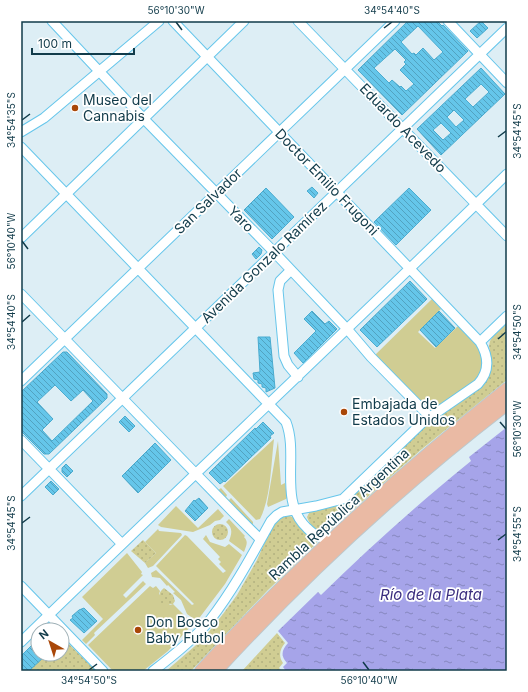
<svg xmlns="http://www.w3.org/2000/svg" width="528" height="692" viewBox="0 0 528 692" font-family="Inter,sans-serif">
<defs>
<pattern id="park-dots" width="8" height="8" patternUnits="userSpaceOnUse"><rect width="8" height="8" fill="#d0cd93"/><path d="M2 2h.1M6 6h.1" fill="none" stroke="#b2b180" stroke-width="1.8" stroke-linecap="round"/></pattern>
<pattern id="water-ripples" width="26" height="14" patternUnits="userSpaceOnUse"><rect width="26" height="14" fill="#a6a4e9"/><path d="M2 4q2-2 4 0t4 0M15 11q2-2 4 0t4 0" fill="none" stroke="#8687bf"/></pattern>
<pattern id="building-back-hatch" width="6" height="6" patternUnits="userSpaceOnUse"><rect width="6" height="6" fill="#65c6ea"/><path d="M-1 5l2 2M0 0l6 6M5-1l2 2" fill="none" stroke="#52a2c0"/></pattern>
</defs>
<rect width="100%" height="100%" fill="#ddeef5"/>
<path fill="#d0cd93" d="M432 299 441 309 418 332 435 348 458 326 482 351 484 355 482 377 431 413 375 355Z
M274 439C271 464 271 497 260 519L256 520 223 486Z
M278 441 281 485 285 483 287 498 286 499 268 507 267 504Z
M221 488 227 495 226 497 229 500 231 498 253 522V526L250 525 217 491Z
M176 506 198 528 218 509 224 516 220 520 215 521 210 525 193 532 161 527 158 525Z
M229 519 245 536 244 537C249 542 246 546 244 552L229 541C232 533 233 528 226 522Z
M158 529 159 531 181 533 182 535 153 566 148 568 145 563 156 553 145 542Z
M185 535 187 536 223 573 226 571 219 564 221 562 218 559 220 557 203 539 206 535 210 542 225 547 229 544 242 555 225 584 197 621 187 614 181 600 173 593 175 592 168 585 167 586 160 578 152 577 151 573 156 570 192 605 194 604 156 566Z
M127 553 142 572 141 574 143 575 123 595 126 598 143 581 146 584 94 633 95 635 86 644 82 640 103 619 82 597Z
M150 586 153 588 156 586 160 591 159 594 170 605 173 604 193 624 168 651 143 671H113L88 645Z"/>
<path fill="url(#park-dots)" d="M507 323V380L422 449 329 531C319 534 310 527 307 517L310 511 334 505 429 421 490 373 491 359 489 346 490 341 493 336Z
M286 515 293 517 303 530 317 540V543L268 590 191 671H166L195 646 207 634 223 614 237 595 257 560 274 521Z
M212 532a8 8 0 1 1 16 0a8 8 0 1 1-16 0Z
M143 540 156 553 145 563 131 551Z
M164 588 173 595 175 601 173 604 161 605C160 598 157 593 164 588Z
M277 633 285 643C280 649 278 656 283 663L279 668 282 671H242Z
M62 637 96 671H27L44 654H62Z"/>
<path fill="url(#water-ripples)" d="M507 427V671H286L283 667 287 663C280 655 282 650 288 643L278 631 318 592 321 595C369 548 419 503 471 461L469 457Z"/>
<path fill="url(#building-back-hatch)" stroke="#49abcf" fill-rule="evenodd" d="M408 21H437L442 26 443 25 468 51 402 115 358 70ZM418 26 443 52 434 60 423 48 416 55 414 53 412 54 401 42ZM395 49 406 60 404 62 406 64 400 70 414 84 406 91 401 86 400 87 392 80 389 83 374 68Z
M481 21 488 28 477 38 470 31Z
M481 68 505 94 441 155 417 129ZM481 84 489 92 473 107 465 99ZM454 110 464 120 456 127 447 117ZM441 123 451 133 443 140 433 130Z
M312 187 318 193 314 198 307 191Z
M266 188 294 217 272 239 244 210Z
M409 188 431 210 396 245 374 222Z
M259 247 262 250 261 254 256 259 252 254Z
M410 281 427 299 377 347 360 330Z
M312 311 325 324 329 321 337 329 303 363 294 353 316 331 304 319Z
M439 311 455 328 436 347 420 330Z
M258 337H270L275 388 266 392V388L262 387V384L258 383V380L254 379 253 373 260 372Z
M63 352H67L107 394V398L49 454H44L21 431V392ZM55 385 71 401 83 390 93 401 52 441 42 430 53 419 37 402Z
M125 416 135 426 129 432 119 422Z
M263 422 274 433 270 436 271 438 225 482 224 481 220 484 209 473 255 428 256 429Z
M155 443 171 460 138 493 122 476Z
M66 464 73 471 67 477 62 472V468Z
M51 481 59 489 53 495 45 487Z
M199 498 208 508 195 521 185 511 194 500 195 501Z
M84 608 97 621 84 633 70 620 73 618 72 616 79 610Z
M38 639V654H47L29 671H21V656Z"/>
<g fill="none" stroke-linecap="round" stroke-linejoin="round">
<defs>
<path id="minor" d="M52 21 144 119 274 252 348 330 371 357 430 417
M298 21 507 236
M448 21 507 83
M21 132 44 118 159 21
M21 147 286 422C299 455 278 501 307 528 315 536 321 539 332 539
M21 238 244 21
M291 270 280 281 278 290 284 356 288 365 298 377
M21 294 232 511 260 539
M480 342 507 316
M21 381 395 21
M21 440 122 544
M21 496 507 28
M21 586 103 671
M21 642C182 485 346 332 507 174
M153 671C173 656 194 639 210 620 234 589 252 555 271 521L277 515 282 512 316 506 343 499 423 422 478 384C490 371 489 357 480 342L173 21"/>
<path id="major" d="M201 671C295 568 398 476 507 389
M216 671C305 574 403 484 507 404"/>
</defs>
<use href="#minor" stroke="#66c6eb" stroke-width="11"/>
<use href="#major" stroke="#bcc8cc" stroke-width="14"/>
<use href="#minor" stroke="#fff" stroke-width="9"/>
<use href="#major" stroke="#eabaa4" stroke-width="12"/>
</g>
<path fill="none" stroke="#113b4a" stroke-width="1.5" d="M176 22 182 30M384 28 392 22M22 120 30 114M498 137 506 131M22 241 28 249M22 322 30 315M498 339 506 332M500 422 506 429M22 523 30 517M498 540 506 534M363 662 369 670M89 670 97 664"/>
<g fill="#a94708" stroke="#fff" stroke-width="1.5">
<circle cx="75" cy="108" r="4"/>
<circle cx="344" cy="412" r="4"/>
<circle cx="138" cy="630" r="4"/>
</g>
<g text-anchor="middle" stroke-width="3.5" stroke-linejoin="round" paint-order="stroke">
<g font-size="14" fill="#113b4a" stroke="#fff" text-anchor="start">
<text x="83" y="105">Museo del<tspan x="83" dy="16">Cannabis</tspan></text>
<text x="352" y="409">Embajada de<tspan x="352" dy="16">Estados Unidos</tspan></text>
<text x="146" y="627">Don Bosco<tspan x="146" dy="16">Baby Futbol</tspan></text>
</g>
<g font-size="14" fill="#113b4a" stroke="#fff">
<text transform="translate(403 128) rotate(46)" y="5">Eduardo Acevedo</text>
<text transform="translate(327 182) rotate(46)" y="5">Doctor Emilio Frugoni</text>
<text transform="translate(208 201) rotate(-44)" y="5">San Salvador</text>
<text transform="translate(241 219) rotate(45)" y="5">Yaro</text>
<text transform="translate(264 262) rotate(-44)" y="5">Avenida Gonzalo Ramírez</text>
<text transform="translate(339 514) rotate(-43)" y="5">Rambla República Argentina</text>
</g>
<g font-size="15" font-style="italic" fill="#3b2e7f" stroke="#fff">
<text x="431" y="600">Río de la Plata</text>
</g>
</g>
<rect width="528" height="692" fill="none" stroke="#ffffff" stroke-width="44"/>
<g transform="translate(50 642) rotate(321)"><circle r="19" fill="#ffffff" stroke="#a0b1b7"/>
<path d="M0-3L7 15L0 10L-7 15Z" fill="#a94708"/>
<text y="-6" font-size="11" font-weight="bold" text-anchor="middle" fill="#113b4a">N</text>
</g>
<path d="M32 48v6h102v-6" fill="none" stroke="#113b4a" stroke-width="2"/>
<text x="38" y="48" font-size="12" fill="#113b4a" stroke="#ffffff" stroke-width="3" paint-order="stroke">100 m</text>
<rect x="22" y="22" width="484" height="648" fill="none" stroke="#113b4a" stroke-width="1.5"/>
<g font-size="10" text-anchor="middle" fill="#113b4a">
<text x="176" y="14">56°10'30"W</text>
<text x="392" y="14">34°54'40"S</text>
<text transform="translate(11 120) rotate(-90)" y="4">34°54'35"S</text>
<text transform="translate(517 131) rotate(-90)" y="4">34°54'45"S</text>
<text transform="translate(11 241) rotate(-90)" y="4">56°10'40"W</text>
<text transform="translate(11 322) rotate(-90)" y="4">34°54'40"S</text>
<text transform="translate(517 332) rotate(-90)" y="4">34°54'50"S</text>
<text transform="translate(517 429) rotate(-90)" y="4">56°10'30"W</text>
<text transform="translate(11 523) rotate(-90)" y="4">34°54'45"S</text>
<text transform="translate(517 534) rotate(-90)" y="4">34°54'55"S</text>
<text x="89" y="684">34°54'50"S</text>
<text x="369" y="684">56°10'40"W</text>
</g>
</svg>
